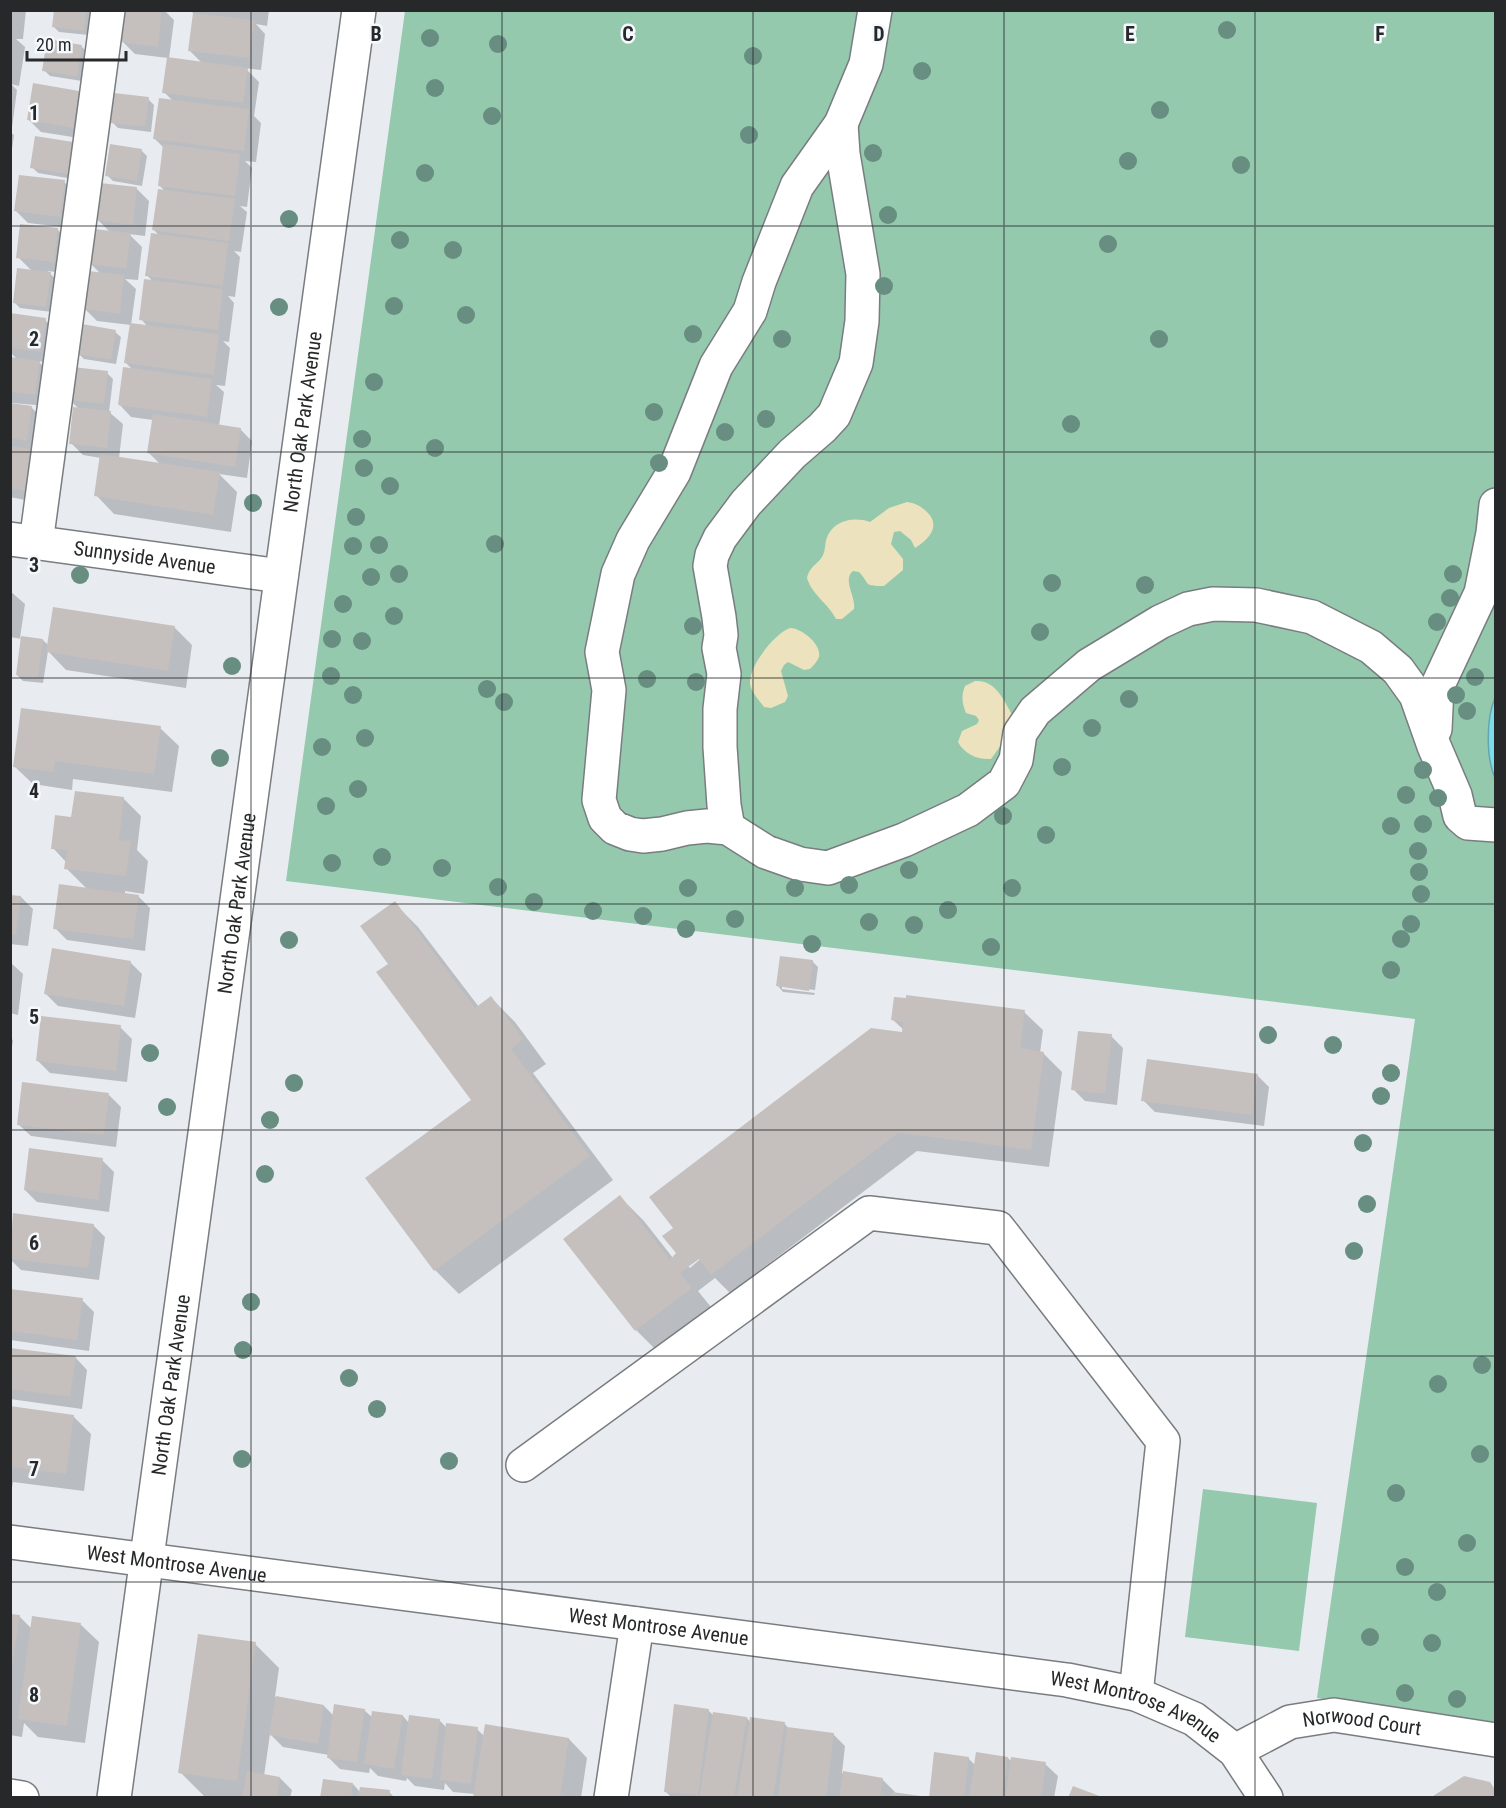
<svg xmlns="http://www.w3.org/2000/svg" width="1506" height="1808" viewBox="0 0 1506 1808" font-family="'Roboto Condensed',sans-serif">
<rect width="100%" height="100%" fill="#e8ecf0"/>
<path fill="#94c9ad" d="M405 11H1495V1722L1317 1698 1415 1019 286 881Z
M1203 1489 1317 1503 1299 1651 1185 1637Z"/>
<path fill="#ece2bd" d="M907 502C916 503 922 507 928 513 941 527 928 540 915 548L911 540 900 531 894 532 891 544 903 559V570L884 586C863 586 871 585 859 572L853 571C842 580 856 596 854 609L842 619H836C828 603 812 595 807 578 810 565 819 564 823 555 825 551 825 545 826 540 832 521 852 516 870 522L889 508Z
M790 628C801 628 822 644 819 657 817 662 813 666 810 669L804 670 788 662 784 665 781 671 788 696 785 702 771 708 764 707C759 700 749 690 750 681 751 664 775 633 790 628Z
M975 681C996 680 1003 699 1013 716L1007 744 1001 745 991 759C978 760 964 754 958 742L962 731 977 724 979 720 976 716 966 713C962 703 961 696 965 686Z"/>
<path fill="#7cdce9" stroke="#62a6af" stroke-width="1.5" d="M1495 698V778C1486 758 1486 718 1495 698Z"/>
<path fill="#0003" fill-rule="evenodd" d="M10 10H26L23 39H16L25 47 19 86 11 84 17 90 12 128H10Z
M55 10H92L89 35 59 32 54 27Z
M127 10H164L174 20 169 59 203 64 190 51 194 14 190 10H269L267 26 256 24 265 34 261 70 245 68 259 82 254 116 261 123 256 162 245 161 252 168 247 207 240 206 247 212 241 252 234 251 240 257 235 297 228 296 234 303 229 342 223 341 230 348 225 386 216 385 224 392 219 426 240 429 252 441 247 478 219 474 237 492 231 532 114 514 96 495 101 458 83 455 71 443 79 409 70 400 107 373 113 379 109 412 123 424 119 458 160 464 148 452 153 420 131 417 119 404 133 370 126 363 131 325 97 321 85 309 101 274 91 264 110 232 97 219 137 189 149 201 145 236 129 234 142 247 138 280 125 279 136 289 131 325 148 327 141 319 153 282 147 275 160 236 153 229 165 191 159 185 164 148 155 139 173 101 164 92 168 58 135 54 123 42Z
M81 46 87 52 82 81 50 76 44 70Z
M79 92 91 104 85 139 41 132 29 120Z
M148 99 154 105 151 132 118 128 112 122Z
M10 132 14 135 10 163Z
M72 144 78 149 73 179 38 173 32 167Z
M141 150 147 156 142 186 113 181 107 175Z
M64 182 76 194 72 228 28 223 16 211Z
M57 229 69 241 66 273 47 271 56 279 52 312 20 308 15 303 33 272 18 257Z
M10 315 45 320 57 332 53 363 38 361 51 374 47 406 12 403 10 401V359L18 360 10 352Z
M115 332 121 337 116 364 84 359 78 353Z
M10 404 32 408 44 420 39 452 30 451 42 463 35 502 10 497Z
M10 591 25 604 20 638 43 640 49 646 174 627 192 645 186 688 66 670 48 651 43 683 23 681 17 675 22 639 10 637Z
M160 728 179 746 172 792 73 779 72 790 33 784 14 766Z
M123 798 141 816 137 850 148 861 144 894 125 891V894L138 896 150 908 145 951 67 940 55 928 87 889 66 868V862L53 848 73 819Z
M10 896 21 897 33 909 28 946 10 944Z
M394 903 418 927 479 1007 491 998 515 1022 546 1064 533 1073 613 1180 459 1294 435 1270 473 1100Z
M812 961 818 967 815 990 782 986V989L815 993 814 995 783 992 778 986Z
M10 962 23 974 18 1015 10 1013Z
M130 962 142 974 135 1018 58 1006 46 994Z
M1024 1012 1043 1030 1040 1053H1043L1062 1072 1049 1167 917 1151 730 1293 715 1278 698 1291 715 1312 660 1354 636 1330 566 1239 620 1197 644 1221 673 1258 903 1034 904 1030 893 1020ZM705 1255 690 1268 687 1265Z
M120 1027 132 1039 127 1082 50 1073 38 1061Z
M1111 1036 1123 1048 1117 1105 1085 1101 1073 1089Z
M10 1038 13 1040 10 1061Z
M1257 1075 1269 1087 1264 1126 1155 1112 1143 1100Z
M109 1095 121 1107 116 1147 31 1136 18 1124Z
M102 1160 114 1172 109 1212 37 1202 25 1190Z
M14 1215 93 1225 105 1237 99 1280 21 1270 10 1259Z
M10 1290 82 1300 94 1312 89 1351 10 1340Z
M10 1349 75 1357 87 1370 82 1409 10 1399Z
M10 1407 73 1416 91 1434 84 1491 13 1482 10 1500Z
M10 1615 19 1616 32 1629 80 1624 99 1642 85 1743 38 1737 24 1723 22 1737 10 1735Z
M255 1644 279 1668 275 1697 324 1706 334 1716 364 1710 373 1718 403 1716 409 1723 439 1720 447 1728 477 1729 484 1736 569 1739 587 1758 581 1798H475V1794L453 1792 445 1783 444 1790 415 1786 407 1778 406 1781 378 1776 370 1768 369 1773 340 1769 328 1757 329 1755 283 1747 270 1734 264 1776 280 1778 292 1790 290 1798 204 1796 180 1772Z
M708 1710 714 1716 747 1718 750 1722 784 1723 789 1729 833 1734 845 1746 842 1773 882 1779 895 1792 894 1794 920 1798H672L665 1791Z
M968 1758 975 1765 1008 1758 1012 1762 1045 1764 1058 1776 1054 1798H930Z
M353 1784 360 1792H389L395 1798H322Z"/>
<path fill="#c5c0bd" d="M54 10H86L84 31 52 27Z
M125 10H162L158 47 121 42Z
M193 13 254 20 249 58 188 51Z
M47 39 82 45 77 76 42 71Z
M167 57 248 68 243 103 162 93Z
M33 83 79 91 73 128 27 120Z
M114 93 149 97 145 127 110 123Z
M159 98 249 109 244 151 153 139Z
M35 136 73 142 68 174 30 168Z
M110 144 142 149 137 181 105 176Z
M163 144 240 154 235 196 158 186Z
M19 175 65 180 60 217 14 211Z
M100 183 137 187 133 225 96 220Z
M158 189 235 199 229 241 152 230Z
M20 224 58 228 54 262 16 258Z
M94 229 131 233 126 269 90 264Z
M151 233 228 243 223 286 145 276Z
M17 268 51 272 46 307 13 303Z
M88 271 124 275 120 314 83 309Z
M144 279 223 289 218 330 139 320Z
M10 313 46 318 41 352 10 348Z
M130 323 219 334 214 375 124 363Z
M82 324 116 330 111 360 77 354Z
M10 357 40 361 35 395 10 392Z
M73 367 108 371 104 404 69 400Z
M123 367 212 379 207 417 118 405Z
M10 403 32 406 27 441 10 438Z
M73 407 111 411 107 448 69 444Z
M153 414 241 428 235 467 147 453Z
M10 446 31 449 24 491 10 488Z
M100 454 220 472 213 515 94 496Z
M53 607 175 626 168 671 46 652Z
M21 636 43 639 38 678 16 675Z
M21 708 161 726 154 774 55 761 54 772 13 767Z
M75 791 124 797 119 840 131 841 126 876 64 869 67 850 51 849 55 815 71 817Z
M59 884 139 895 133 939 53 929Z
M10 895 21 896 16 935 10 934Z
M395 901 475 1008 491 996 523 1039 511 1049 590 1156 434 1271 365 1178 471 1100 376 972 388 964 360 926Z
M52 948 131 961 124 1006 44 994Z
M780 956 813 960 809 991 776 986Z
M906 995 1025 1010 1020 1048 1044 1052 1031 1150 898 1133 711 1275 699 1259 680 1273 692 1288 635 1331 563 1239 620 1195 670 1260 676 1253 662 1236 673 1228 649 1197 871 1028 902 1032 903 1022 891 1020 894 997 906 998Z
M41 1016 121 1025 116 1071 36 1061Z
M1078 1031 1112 1034 1105 1094 1071 1090Z
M1147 1059 1258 1074 1252 1115 1141 1101Z
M22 1082 109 1093 104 1135 17 1125Z
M29 1148 103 1158 98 1200 24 1190Z
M13 1213 94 1224 88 1268 10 1259Z
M10 1289 83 1298 77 1340 10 1331Z
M10 1348 76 1356 70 1397 10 1389Z
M10 1406 74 1415 66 1474 10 1467Z
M10 1614 20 1615 12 1666H10Z
M32 1616 81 1623 67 1726 18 1719Z
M198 1634 256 1642 237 1781 178 1773Z
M276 1696 324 1705 318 1744 269 1735Z
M334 1704 365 1709 357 1762 327 1758Z
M674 1704 709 1709 698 1795 664 1792Z
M372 1711 403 1715 394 1769 364 1764Z
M713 1712 747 1717 734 1798H699Z
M409 1715 440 1719 432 1779 401 1775Z
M750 1717 785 1722 773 1798H737Z
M446 1723 478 1727 471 1784 440 1780Z
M485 1724 569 1738 560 1798H473Z
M787 1727 834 1733 826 1798H778Z
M934 1752 969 1757 964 1798H929Z
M976 1752 1008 1757 1002 1798H969Z
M1011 1757 1046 1762 1041 1798H1005Z
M247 1771 280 1777 277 1798H242Z
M843 1771 883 1778 880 1798H839Z
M1464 1776 1490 1782 1496 1791V1798H1430Z
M323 1779 353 1783 351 1798H320Z
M1073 1786 1102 1797V1798H1068Z
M360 1787 390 1790 389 1798H358Z
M892 1792 921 1796V1798H891Z"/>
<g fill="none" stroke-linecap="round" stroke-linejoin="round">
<defs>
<g id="minor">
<path d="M875 10 866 64 841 124 797 186 759 282 750 311 716 366 674 472 633 540 618 574 602 652 609 690 599 800 605 818 615 828 630 834 643 836 662 834 687 828 707 826 728 828 766 852 800 864 828 868 904 840 968 810 1004 783 1016 760 1020 733 1035 711 1089 665 1160 622 1188 609 1213 604 1256 605 1312 617 1371 647 1398 670 1416 695 1434 746 1455 795 1460 816 1468 823 1496 825"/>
<path id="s1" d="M10 539 281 576"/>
<path d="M36 543 108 10"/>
<path d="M1435 729 1437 687 1481 593 1493 533 1496 505"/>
<path d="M728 828 724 805 720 747V709L724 674 719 648 721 635 719 617 710 566 712 555 720 538 746 503 792 454 822 428 834 415 856 363 862 321 863 274 843 154 841 124"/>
<path d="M523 1465 869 1213 998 1228 1163 1441 1136 1694"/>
<path id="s2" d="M10 1542 1067 1680 1136 1694 1194 1719 1235 1751 1266 1798"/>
<path id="s3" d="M1235 1751 1290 1722 1334 1715 1496 1740"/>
<path d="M10 1796 22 1798"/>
<path id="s4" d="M114 1798 359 10"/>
<path d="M611 1798 637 1624"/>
</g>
</defs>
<use href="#minor" stroke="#797d80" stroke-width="36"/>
<use href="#minor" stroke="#fff" stroke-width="33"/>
</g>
<g fill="#688d81">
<circle cx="1227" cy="30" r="9"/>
<circle cx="430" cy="38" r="9"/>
<circle cx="498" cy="44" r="9"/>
<circle cx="753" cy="56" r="9"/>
<circle cx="922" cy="71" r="9"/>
<circle cx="435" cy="88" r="9"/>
<circle cx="1160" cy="110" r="9"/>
<circle cx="492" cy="116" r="9"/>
<circle cx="749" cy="135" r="9"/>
<circle cx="873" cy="153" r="9"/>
<circle cx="1128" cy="161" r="9"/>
<circle cx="1241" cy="165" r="9"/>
<circle cx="425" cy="173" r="9"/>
<circle cx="888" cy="215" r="9"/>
<circle cx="289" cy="219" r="9"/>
<circle cx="400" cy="240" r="9"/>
<circle cx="1108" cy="244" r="9"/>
<circle cx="453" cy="250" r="9"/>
<circle cx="884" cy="286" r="9"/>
<circle cx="394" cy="306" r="9"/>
<circle cx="279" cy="307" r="9"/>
<circle cx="466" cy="315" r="9"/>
<circle cx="693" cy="334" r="9"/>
<circle cx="782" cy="339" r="9"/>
<circle cx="1159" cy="339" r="9"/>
<circle cx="374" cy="382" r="9"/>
<circle cx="654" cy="412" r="9"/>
<circle cx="766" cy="419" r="9"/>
<circle cx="1071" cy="424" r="9"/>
<circle cx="725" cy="432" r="9"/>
<circle cx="362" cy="439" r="9"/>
<circle cx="435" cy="448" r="9"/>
<circle cx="659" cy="463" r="9"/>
<circle cx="364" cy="468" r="9"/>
<circle cx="390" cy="486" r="9"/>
<circle cx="253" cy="503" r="9"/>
<circle cx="356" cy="517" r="9"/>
<circle cx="495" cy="544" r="9"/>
<circle cx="379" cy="545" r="9"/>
<circle cx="353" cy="546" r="9"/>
<circle cx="399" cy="574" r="9"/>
<circle cx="1453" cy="574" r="9"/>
<circle cx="80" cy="575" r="9"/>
<circle cx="371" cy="577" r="9"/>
<circle cx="1052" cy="583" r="9"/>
<circle cx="1145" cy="585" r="9"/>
<circle cx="1450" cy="598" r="9"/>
<circle cx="343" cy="604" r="9"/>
<circle cx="394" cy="616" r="9"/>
<circle cx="1437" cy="622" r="9"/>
<circle cx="693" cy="626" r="9"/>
<circle cx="1040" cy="632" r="9"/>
<circle cx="332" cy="639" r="9"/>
<circle cx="362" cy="641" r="9"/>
<circle cx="232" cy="666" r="9"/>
<circle cx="331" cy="676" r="9"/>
<circle cx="1475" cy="677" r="9"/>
<circle cx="647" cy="679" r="9"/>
<circle cx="696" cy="682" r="9"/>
<circle cx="487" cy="689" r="9"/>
<circle cx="353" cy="695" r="9"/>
<circle cx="1456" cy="695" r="9"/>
<circle cx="1129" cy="699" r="9"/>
<circle cx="504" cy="702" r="9"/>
<circle cx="1467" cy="711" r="9"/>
<circle cx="1092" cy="728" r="9"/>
<circle cx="365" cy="738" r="9"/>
<circle cx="322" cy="747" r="9"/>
<circle cx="220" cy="758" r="9"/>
<circle cx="1062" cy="767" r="9"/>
<circle cx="1423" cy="770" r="9"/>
<circle cx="358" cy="789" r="9"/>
<circle cx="1406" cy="795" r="9"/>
<circle cx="1438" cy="798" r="9"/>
<circle cx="326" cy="806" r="9"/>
<circle cx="1003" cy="816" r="9"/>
<circle cx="1423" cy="824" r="9"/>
<circle cx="1391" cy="826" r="9"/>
<circle cx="1046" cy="835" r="9"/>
<circle cx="1418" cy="851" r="9"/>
<circle cx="382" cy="857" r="9"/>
<circle cx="332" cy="863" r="9"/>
<circle cx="442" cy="868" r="9"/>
<circle cx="909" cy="870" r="9"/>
<circle cx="1419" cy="872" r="9"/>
<circle cx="849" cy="885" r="9"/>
<circle cx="498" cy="887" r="9"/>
<circle cx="688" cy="888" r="9"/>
<circle cx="795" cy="888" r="9"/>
<circle cx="1012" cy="888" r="9"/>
<circle cx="1421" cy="894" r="9"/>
<circle cx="534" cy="902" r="9"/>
<circle cx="948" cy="910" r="9"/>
<circle cx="593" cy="911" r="9"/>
<circle cx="643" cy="916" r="9"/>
<circle cx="735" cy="919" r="9"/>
<circle cx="869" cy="922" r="9"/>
<circle cx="1411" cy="924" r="9"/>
<circle cx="914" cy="925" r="9"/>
<circle cx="686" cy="929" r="9"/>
<circle cx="1401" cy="939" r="9"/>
<circle cx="289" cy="940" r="9"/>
<circle cx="812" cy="944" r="9"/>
<circle cx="991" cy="947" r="9"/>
<circle cx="1391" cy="970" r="9"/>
<circle cx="1268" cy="1035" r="9"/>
<circle cx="1333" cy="1045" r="9"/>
<circle cx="150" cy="1053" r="9"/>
<circle cx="1391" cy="1073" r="9"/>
<circle cx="294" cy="1083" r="9"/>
<circle cx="1381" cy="1096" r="9"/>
<circle cx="167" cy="1107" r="9"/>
<circle cx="270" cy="1120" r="9"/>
<circle cx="1363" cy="1143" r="9"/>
<circle cx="265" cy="1174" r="9"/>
<circle cx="1367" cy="1204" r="9"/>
<circle cx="1354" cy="1251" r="9"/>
<circle cx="251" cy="1302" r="9"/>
<circle cx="243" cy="1350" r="9"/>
<circle cx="1482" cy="1365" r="9"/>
<circle cx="349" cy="1378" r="9"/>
<circle cx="1438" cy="1384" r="9"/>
<circle cx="377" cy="1409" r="9"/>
<circle cx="1480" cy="1454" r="9"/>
<circle cx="242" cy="1459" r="9"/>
<circle cx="449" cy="1461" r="9"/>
<circle cx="1396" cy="1493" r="9"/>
<circle cx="1467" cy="1543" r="9"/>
<circle cx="1405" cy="1567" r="9"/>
<circle cx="1437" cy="1592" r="9"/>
<circle cx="1370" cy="1637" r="9"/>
<circle cx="1432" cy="1643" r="9"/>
<circle cx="1405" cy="1693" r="9"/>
<circle cx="1457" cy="1699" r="9"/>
</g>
<path fill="none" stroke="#262829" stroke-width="1.5" stroke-opacity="0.55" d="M251 10V1798M502 10V1798M753 10V1798M1004 10V1798M1255 10V1798M10 226H1496M10 452H1496M10 678H1496M10 904H1496M10 1130H1496M10 1356H1496M10 1582H1496"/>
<g text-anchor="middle" stroke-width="5" stroke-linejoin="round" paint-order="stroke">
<g font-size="20" fill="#262829" stroke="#f5f9fd">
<text dy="7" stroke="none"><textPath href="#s4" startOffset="1389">North Oak Park Avenue</textPath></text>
<text dy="7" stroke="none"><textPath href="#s1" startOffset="136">Sunnyside Avenue</textPath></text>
<text dy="7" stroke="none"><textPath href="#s4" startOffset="903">North Oak Park Avenue</textPath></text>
<text dy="7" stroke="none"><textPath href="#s4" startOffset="417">North Oak Park Avenue</textPath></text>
<text dy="7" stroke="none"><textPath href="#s2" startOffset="168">West Montrose Avenue</textPath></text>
<text dy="7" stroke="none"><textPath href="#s2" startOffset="654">West Montrose Avenue</textPath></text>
<text dy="7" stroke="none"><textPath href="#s2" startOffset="1140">West Montrose Avenue</textPath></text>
<text dy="7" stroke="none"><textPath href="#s3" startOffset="135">Norwood Court</textPath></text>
</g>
</g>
<g font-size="20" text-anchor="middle" font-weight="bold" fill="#262829" stroke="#f5f9fd" stroke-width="5" stroke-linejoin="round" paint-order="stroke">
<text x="376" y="41">B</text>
<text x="628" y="41">C</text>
<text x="879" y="41">D</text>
<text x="1130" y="41">E</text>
<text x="1380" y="41">F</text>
<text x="34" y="120">1</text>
<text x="34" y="346">2</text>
<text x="34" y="572">3</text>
<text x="34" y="798">4</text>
<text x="34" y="1024">5</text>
<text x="34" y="1250">6</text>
<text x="34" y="1476">7</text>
<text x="34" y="1702">8</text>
</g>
<rect width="1506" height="1808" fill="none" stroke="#262829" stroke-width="24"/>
<path d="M27 51v9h99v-9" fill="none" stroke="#262829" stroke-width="3"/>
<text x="36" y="51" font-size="18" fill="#262829" stroke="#f5f9fd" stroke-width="4.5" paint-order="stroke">20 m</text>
</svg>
